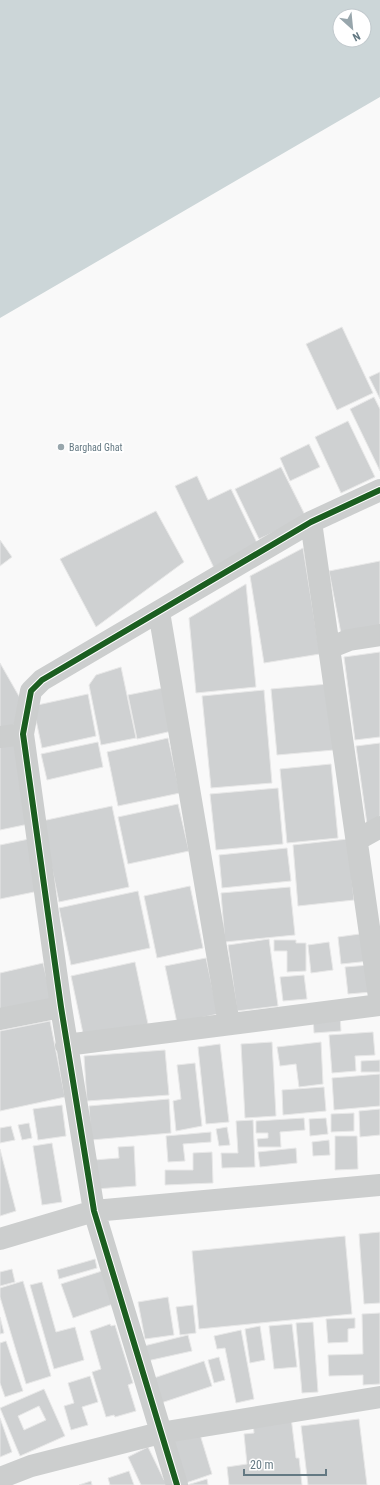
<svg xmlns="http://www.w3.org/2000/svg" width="380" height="1485" viewBox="0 0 380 1485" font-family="'Roboto Condensed',sans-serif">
<rect width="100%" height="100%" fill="#f9f9f9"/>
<path fill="#ccd6d8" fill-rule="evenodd" d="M0 0H380V97L0 318ZM340 16H364V40H340Z"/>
<path fill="#cfd1d2" stroke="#e8e8e8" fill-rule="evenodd" d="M342 327 373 393 337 410 306 344Z
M380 372V399L369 377Z
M374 397 380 409V471L350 409Z
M348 421 375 477 341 493 315 437Z
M309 444 320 467 290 481 280 458Z
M281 467 306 517 259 539 235 489Z
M197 476 208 500 231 489 259 547 214 568 175 486Z
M156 511 184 562 96 627 60 559Z
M0 540 12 557 0 566Z
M303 548 320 654 264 663 250 576Z
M380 561V641L344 649 329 571Z
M246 584 256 687 196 693 189 618Z
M380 652V737L355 740 344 657Z
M0 663 20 698 23 709 12 728 0 732Z
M121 667 136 738 101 745 89 685 96 675Z
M328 684 334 750 277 755 271 689Z
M163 688 172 731 137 739 128 695Z
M264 690 272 783 211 788 202 696Z
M88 694 96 736 42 748 33 706Z
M168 738 180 793 118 806 107 752Z
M14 742 29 824 0 830V744Z
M98 742 103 767 47 780 41 754Z
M380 743V816L367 824 356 746Z
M331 764 338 838 287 843 280 769Z
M278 788 283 844 216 850 210 794Z
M178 804 189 851 128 864 118 817Z
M112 806 129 887 59 902 42 821Z
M29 839 39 891 0 899V845Z
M348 839 354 900 298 906 293 845Z
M287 848 291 881 222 888 219 855Z
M190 886 203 948 157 958 144 896Z
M290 887 295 935 225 942 221 893Z
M138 891 150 948 71 965 59 908Z
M367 933 370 961 341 964 338 937Z
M269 939 278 1006 237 1011 228 945Z
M274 940H296V943H306V971L287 972V951H274Z
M329 942 333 970 311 973 308 945Z
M206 958 218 1014 177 1023 165 966Z
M135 962 148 1024 84 1038 71 976Z
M43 963 52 1000 0 1013V973Z
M369 965 372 992 348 994 345 967Z
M304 975 307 999 283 1001 280 977Z
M340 1014 341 1031 314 1033 313 1016Z
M50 1021 65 1097 0 1111V1031Z
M373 1032 375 1055 355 1056 356 1071 332 1073 329 1035Z
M272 1042 276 1116 245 1118 241 1044Z
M321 1042 323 1084 299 1087 296 1064 280 1066 277 1047Z
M220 1044 229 1122 206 1124 198 1047Z
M165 1050 169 1095 87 1101 84 1056Z
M380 1060V1072H361V1061Z
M195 1063 202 1126 176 1131 173 1101 181 1099 177 1065Z
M380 1074V1106L334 1110 332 1078Z
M324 1087 326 1111 283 1115 282 1090Z
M169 1099 171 1133 91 1140 89 1106Z
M62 1105 66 1136 38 1140 33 1109Z
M380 1109V1135L360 1137 359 1111Z
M354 1113V1131L331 1132V1114Z
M304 1118 305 1130 280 1132 281 1147H258L257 1139 268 1138V1133H256V1121Z
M326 1118 328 1134 310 1136 309 1119Z
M253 1120 255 1167 222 1168 221 1153H238L236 1121Z
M29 1123 32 1138 22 1140 18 1125Z
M11 1126 15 1140 0 1143V1128Z
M227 1127 230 1145 219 1146 216 1129Z
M211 1132V1142L183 1144 185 1161 168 1162 166 1136Z
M335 1136H357L358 1169 335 1170Z
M329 1140 330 1155 313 1156 312 1142Z
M52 1143 62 1202 42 1205 33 1146Z
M134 1146 136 1186 96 1189 94 1160 119 1158 118 1147Z
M296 1148 297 1163 260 1167 258 1152Z
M0 1149 16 1211 0 1216Z
M212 1152 213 1183 165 1185V1170H193V1153Z
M380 1232V1303L364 1304 359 1234Z
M345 1236 352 1314 199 1329 192 1251Z
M95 1259 97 1268 59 1279 57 1270Z
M12 1269 15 1282 0 1286V1272Z
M102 1271 113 1304 73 1318 61 1284Z
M23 1281 51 1376 26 1384 0 1297V1288Z
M42 1282 56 1332 75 1327 84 1360 54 1369 30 1285Z
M168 1297 174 1335 145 1339 138 1302Z
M193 1305 196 1333 180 1335 176 1307Z
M380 1313V1384L363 1385V1375L329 1376 328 1355 363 1354 362 1314Z
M0 1317 4 1333 0 1334Z
M355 1318V1328L348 1329V1342L328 1343 326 1319Z
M313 1322 318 1392 302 1393 296 1323Z
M110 1324 111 1326 115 1325 133 1383 128 1385 136 1411 115 1417 114 1415 106 1417 92 1372 101 1369 90 1331Z
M292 1324 297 1367 274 1369 269 1326Z
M260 1326 265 1360 250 1363 245 1329Z
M241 1330 254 1399 236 1403 225 1348 217 1349 214 1336Z
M188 1335 192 1351 147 1361 144 1346Z
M6 1341 23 1391 5 1397 0 1383V1343Z
M219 1357 225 1380 214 1383 208 1360Z
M204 1361 212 1386 158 1404 151 1379Z
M90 1376 98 1402 82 1407 88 1425 71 1430 64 1406 74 1403 68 1383Z
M44 1389 65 1436 20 1456 0 1408ZM39 1406 46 1420 24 1430 18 1416Z
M291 1417 296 1458H299L302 1485H229L227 1467 247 1464 244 1434 254 1433 253 1422Z
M0 1418 12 1452 0 1457Z
M359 1419 367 1485H308L301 1426Z
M198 1428 212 1474 183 1484 168 1437Z
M148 1447 164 1480 173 1485H141L128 1457Z
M129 1471 134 1485H110L108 1478Z
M207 1479 208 1485H187Z
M91 1481 92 1485H79Z"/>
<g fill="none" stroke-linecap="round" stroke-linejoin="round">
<path stroke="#cccece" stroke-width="22" d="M311 522 380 1004
M159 612 229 1024
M329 648 349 640 380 635
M0 737 23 734
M357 840 380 827
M0 1019 61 1007
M66 1045 380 1005
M0 1239 94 1211 380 1185
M0 1478 31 1466 160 1433 380 1397
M177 1485 94 1211 61 1007 23 734 31 691 42 680 311 522 380 490"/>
<defs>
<path id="cycleway" d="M177 1485 94 1211 61 1007 23 734 31 691 42 680 311 522 380 490"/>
</defs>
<use href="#cycleway" stroke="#fff" stroke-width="8"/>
<use href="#cycleway" stroke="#1b5e20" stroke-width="6"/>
</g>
<circle fill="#98a6ac" stroke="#fff" stroke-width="1.5" cx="61" cy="447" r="4"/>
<g text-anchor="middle" stroke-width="4" stroke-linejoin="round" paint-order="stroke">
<g font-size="10" fill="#647983" stroke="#fff" text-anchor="start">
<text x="69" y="451">Barghad Ghat</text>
</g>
</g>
<g transform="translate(352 28) rotate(153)"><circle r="19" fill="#ffffff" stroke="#c1c9cd"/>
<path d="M0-3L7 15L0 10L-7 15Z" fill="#98a6ac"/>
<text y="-6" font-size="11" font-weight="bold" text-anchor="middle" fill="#647983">N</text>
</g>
<path d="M244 1469v6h82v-6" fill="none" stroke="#647983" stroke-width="2"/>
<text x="250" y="1469" font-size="12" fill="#647983" stroke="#ffffff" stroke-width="3" paint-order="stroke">20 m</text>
</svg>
